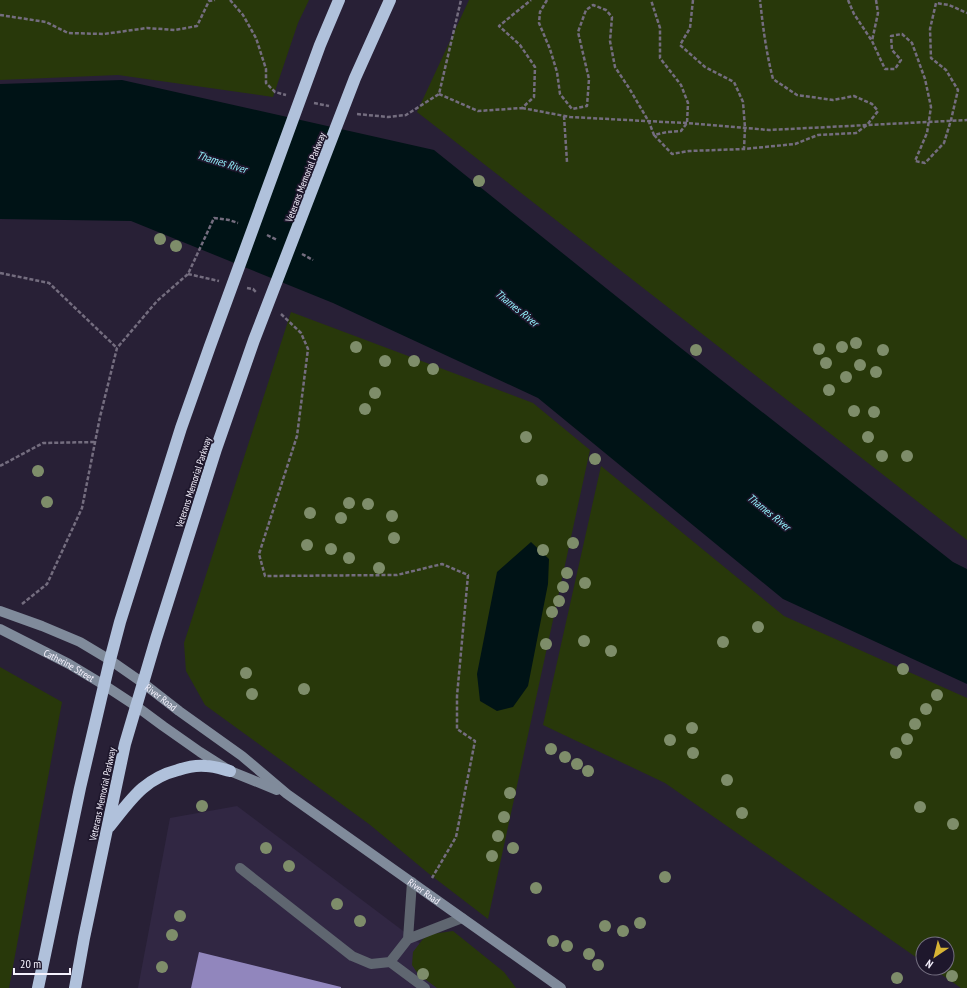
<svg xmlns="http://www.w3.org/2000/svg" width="967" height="988" viewBox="0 0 967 988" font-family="'PT Sans Narrow',sans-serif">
<rect width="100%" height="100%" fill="#282036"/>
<path fill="#312743" d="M237 806 479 988H138L170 818Z"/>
<path fill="#28380a" d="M0 0H309L298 23 273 97 118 75 0 80Z
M469 0H967V540L417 112Z
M291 312 533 403 590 450 488 919 428 873 369 824 205 705 186 671 184 643Z
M601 466 784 616 967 698V988H961L932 968H947V944H923V962L665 783 543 725Z
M0 667 62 702 9 988H0Z
M453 931 504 972 516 988H437L418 974 412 965 413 952 423 939 432 934Z"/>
<path fill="#001316" d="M122 80 434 150 677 345 953 562 967 569V684L783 599 538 398 333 303 131 221 0 219V84Z
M531 542 549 559 548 584 528 686 513 707 497 711 480 701 477 674 497 572Z"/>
<path fill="#9186bd" d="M199 952 341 987V988H191Z"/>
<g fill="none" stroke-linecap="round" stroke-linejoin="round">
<path stroke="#746d7f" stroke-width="2.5" stroke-dasharray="4 2" stroke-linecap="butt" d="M230 0 243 15 256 38 266 69V83L275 92 286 95
M547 0 540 12 539 23 550 49 557 72 560 94 572 109 587 106 589 79 578 32 586 10 593 5 606 10 612 17 610 41 615 67 629 88 649 122 654 135 667 132 681 131 687 123 688 103 681 85 660 58V28L651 0
M693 0 690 28 680 45 705 67 734 82 743 102 745 128 744 149 795 144 818 135 856 133 867 125 878 111 872 104 854 96 833 100 797 95 773 79C766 52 763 27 760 0
M848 0 854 14 872 41
M876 0 878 13 872 41 885 69H895L901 60 892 50 891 36 902 34 912 43 925 79 931 107 927 133 915 161 925 163 944 143 951 120 958 90 946 70 931 58 930 29 936 3 949 5 967 13
M0 15 46 22 68 33 104 34 147 28 175 30 197 26 209 1 215 0
M439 94 478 111 522 108 534 97 535 67 520 45 499 26 531 0
M314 103 329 106
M522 108 570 117 665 122 687 123 769 130 967 120
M357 114 388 117 406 115 439 94 461 0
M564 116 567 162
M654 135 672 154 689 151 744 149
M267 235 277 240
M302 254 313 260
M0 273 49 283 117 348
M188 274 219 281
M247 288 253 289 256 292
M281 314 301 333 308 349 297 436 259 554 265 576 397 575 442 564 468 575 457 696V729L475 741 456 837 432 878
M0 466 43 443 95 442
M22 604 47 584 82 508 100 417 117 348 157 301 188 274 214 218 229 220 238 223"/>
<path stroke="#5f6670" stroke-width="10" d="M240 868 352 956 371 964 390 962 408 939
M412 882 408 939 462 918
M390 962 425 988"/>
<g stroke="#808b9b" stroke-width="10">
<path id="s1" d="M0 611 42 626 80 642 110 660 143 683 179 711 242 756 287 794 561 988"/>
<path id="s2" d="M0 629 69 664 104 685 136 706 163 726 200 752 230 771 277 790"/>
</g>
<path stroke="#b0c1db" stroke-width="12" d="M109 827C130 801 143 779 178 770 187 767 196 765 206 766 214 766 222 769 230 771
M38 988 80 788 110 660 120 622 181 428 210 346 320 45 339 0
M75 988 84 938 125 744 156 639 216 449 254 340 355 78 390 0"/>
</g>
<g fill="#7e8d6a">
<circle cx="479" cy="181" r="6"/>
<circle cx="160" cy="239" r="6"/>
<circle cx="176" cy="246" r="6"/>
<circle cx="856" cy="343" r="6"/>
<circle cx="356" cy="347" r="6"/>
<circle cx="842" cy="347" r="6"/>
<circle cx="819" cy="349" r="6"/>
<circle cx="696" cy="350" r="6"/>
<circle cx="883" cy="350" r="6"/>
<circle cx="385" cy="361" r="6"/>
<circle cx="414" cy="361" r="6"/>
<circle cx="826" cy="363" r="6"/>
<circle cx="860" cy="365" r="6"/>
<circle cx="433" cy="369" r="6"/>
<circle cx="876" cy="372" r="6"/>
<circle cx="846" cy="377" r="6"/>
<circle cx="829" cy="390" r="6"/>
<circle cx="375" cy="393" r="6"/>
<circle cx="365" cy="409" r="6"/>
<circle cx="854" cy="411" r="6"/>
<circle cx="874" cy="412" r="6"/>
<circle cx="526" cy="437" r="6"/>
<circle cx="868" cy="437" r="6"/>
<circle cx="882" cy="456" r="6"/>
<circle cx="907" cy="456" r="6"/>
<circle cx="595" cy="459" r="6"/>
<circle cx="38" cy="471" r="6"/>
<circle cx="542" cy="480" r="6"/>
<circle cx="47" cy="502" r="6"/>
<circle cx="349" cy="503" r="6"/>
<circle cx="368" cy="504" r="6"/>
<circle cx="310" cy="513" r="6"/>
<circle cx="392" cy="516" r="6"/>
<circle cx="341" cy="518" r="6"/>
<circle cx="394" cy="538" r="6"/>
<circle cx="573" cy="543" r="6"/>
<circle cx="307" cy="545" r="6"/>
<circle cx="331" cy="549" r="6"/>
<circle cx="543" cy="550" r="6"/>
<circle cx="349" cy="558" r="6"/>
<circle cx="379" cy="568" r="6"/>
<circle cx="567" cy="573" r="6"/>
<circle cx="585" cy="583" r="6"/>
<circle cx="563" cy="587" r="6"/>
<circle cx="559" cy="601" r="6"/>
<circle cx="552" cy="612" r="6"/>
<circle cx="758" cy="627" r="6"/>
<circle cx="584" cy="641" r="6"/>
<circle cx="723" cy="642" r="6"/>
<circle cx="546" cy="644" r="6"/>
<circle cx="611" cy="651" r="6"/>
<circle cx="903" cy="669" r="6"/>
<circle cx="246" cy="673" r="6"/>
<circle cx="304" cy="689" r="6"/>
<circle cx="252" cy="694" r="6"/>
<circle cx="937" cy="695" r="6"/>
<circle cx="926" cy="709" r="6"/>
<circle cx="915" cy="724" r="6"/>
<circle cx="692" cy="728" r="6"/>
<circle cx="907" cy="739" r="6"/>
<circle cx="670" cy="740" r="6"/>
<circle cx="551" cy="749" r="6"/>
<circle cx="693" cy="753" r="6"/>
<circle cx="896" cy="753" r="6"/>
<circle cx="565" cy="757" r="6"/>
<circle cx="577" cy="764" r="6"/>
<circle cx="588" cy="771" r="6"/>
<circle cx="727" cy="780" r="6"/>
<circle cx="510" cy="793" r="6"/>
<circle cx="202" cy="806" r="6"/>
<circle cx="920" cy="807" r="6"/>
<circle cx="742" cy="813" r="6"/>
<circle cx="504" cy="817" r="6"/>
<circle cx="953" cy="824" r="6"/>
<circle cx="498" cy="836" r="6"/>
<circle cx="266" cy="848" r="6"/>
<circle cx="513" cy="848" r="6"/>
<circle cx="492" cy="856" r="6"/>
<circle cx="289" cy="866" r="6"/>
<circle cx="665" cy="877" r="6"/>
<circle cx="536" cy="888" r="6"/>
<circle cx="337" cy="904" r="6"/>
<circle cx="180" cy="916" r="6"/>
<circle cx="360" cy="921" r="6"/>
<circle cx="640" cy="923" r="6"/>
<circle cx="605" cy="926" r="6"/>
<circle cx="623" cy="931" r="6"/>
<circle cx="172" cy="935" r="6"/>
<circle cx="553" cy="941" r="6"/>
<circle cx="567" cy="946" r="6"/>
<circle cx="589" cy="954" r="6"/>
<circle cx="598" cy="965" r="6"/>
<circle cx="162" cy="967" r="6"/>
<circle cx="423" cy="974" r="6"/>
<circle cx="952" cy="976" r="6"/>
<circle cx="897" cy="978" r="6"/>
</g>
<g text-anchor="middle" stroke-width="3.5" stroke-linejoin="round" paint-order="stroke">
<g font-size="10" fill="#f6f2fe" stroke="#1e172c">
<text transform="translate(305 177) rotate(-69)" y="4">Veterans Memorial Parkway</text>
<text transform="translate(193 482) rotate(-72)" y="4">Veterans Memorial Parkway</text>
<text dy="4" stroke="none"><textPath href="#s2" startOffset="78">Catherine Street</textPath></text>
<text dy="4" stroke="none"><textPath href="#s1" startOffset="184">River Road</textPath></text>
<text transform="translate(102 794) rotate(-78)" y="4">Veterans Memorial Parkway</text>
<text dy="4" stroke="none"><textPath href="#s1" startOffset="511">River Road</textPath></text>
</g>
<g font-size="11" font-style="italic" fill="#93f1fc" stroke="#1e172c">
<text transform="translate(222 162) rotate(17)" y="4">Thames River</text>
<text transform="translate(517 308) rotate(39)" y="4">Thames River</text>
<text transform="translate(769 512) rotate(39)" y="4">Thames River</text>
</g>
</g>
<g transform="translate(935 956) rotate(215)"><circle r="19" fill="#1e172c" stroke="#746f80"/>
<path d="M0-3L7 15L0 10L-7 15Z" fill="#d8b434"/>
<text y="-6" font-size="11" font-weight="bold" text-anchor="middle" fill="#f6f2fe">N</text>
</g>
<path d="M14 968v6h56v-6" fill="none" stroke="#f6f2fe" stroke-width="2"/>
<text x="20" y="968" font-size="12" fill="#f6f2fe" stroke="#1e172c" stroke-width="3" paint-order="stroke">20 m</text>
</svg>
